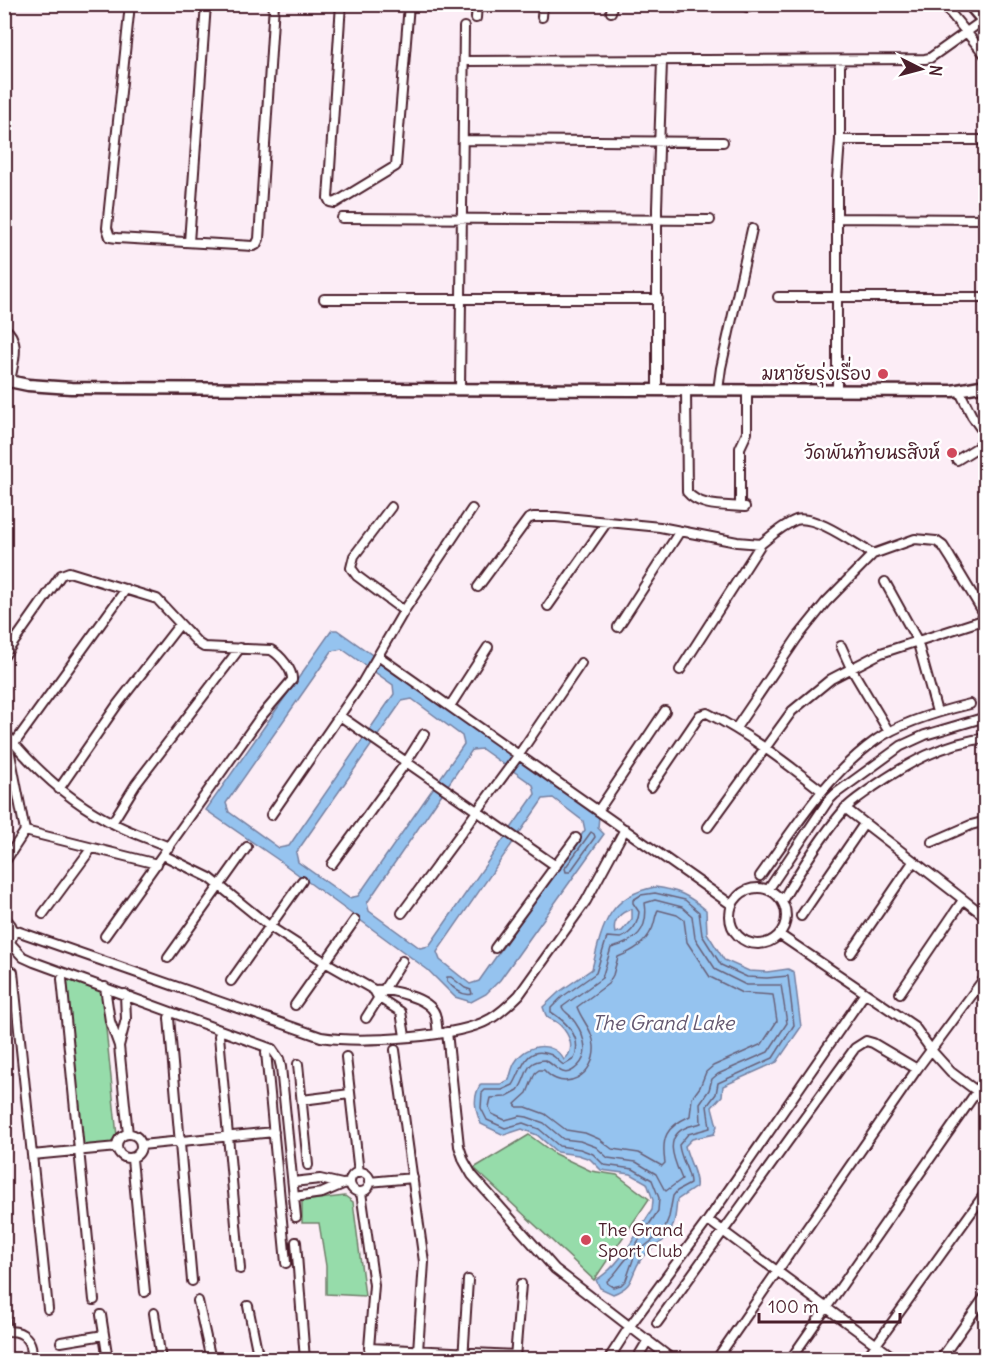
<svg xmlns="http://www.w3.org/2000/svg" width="990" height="1364" viewBox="0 0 990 1364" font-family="Delius,'Playpen Sans Thai',sans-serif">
<rect width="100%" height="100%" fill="#fcedf6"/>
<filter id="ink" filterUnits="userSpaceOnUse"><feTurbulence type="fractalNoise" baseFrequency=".0167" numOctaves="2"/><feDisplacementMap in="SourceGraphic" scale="12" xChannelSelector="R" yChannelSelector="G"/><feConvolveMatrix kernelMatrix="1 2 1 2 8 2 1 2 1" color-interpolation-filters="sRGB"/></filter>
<g filter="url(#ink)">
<path fill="#96dcaa" stroke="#707e6a" stroke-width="1.5" d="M65 977 102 990 117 1136 111 1143 83 1147Z
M529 1135 555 1154 591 1171 617 1175 649 1199 594 1280 474 1168Z
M345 1196 353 1202 365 1296 326 1294V1266L319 1223H302V1201Z"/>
<path fill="#95c3ef" stroke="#7781a1" stroke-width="1.5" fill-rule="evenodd" d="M332 630H337L599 816 598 828 604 834 500 980 486 994 471 1002 455 997 428 970 277 859 206 810ZM342 649 393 685 394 694 289 846 279 848 229 812 226 803 332 651ZM412 699 462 736 464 744 358 896 349 898 298 862 296 853 402 701ZM482 749 533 785 535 794 429 946 420 948 369 911 367 903 472 750ZM553 798 583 821 585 830 479 981 470 984 440 960 437 952 543 799Z
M655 887C678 890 688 895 706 910L707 933 724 960 749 971 767 972 788 969 794 972 801 1027 777 1062 723 1086 722 1096 712 1107 717 1126 714 1134 692 1139 685 1146C688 1160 698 1175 696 1187L677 1200C676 1212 675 1227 667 1237 660 1245 648 1249 641 1259 629 1276 636 1285 613 1294L600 1288 596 1280C621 1265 636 1234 652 1210L653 1200 647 1183 631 1174 601 1170 590 1159 578 1155 557 1152 537 1135 522 1129 504 1135 481 1124C475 1110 472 1097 481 1084H501L509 1080C511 1074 512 1066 516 1061 527 1043 554 1041 564 1060 576 1050 570 1035 560 1025 557 1021 551 1020 547 1017 545 1014 544 1010 543 1007L559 992 592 969C602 928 607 896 655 887ZM632 909V919L622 931 615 933C612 921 620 912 632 909Z"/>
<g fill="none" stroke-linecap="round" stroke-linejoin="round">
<path stroke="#686179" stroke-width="1.5" d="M591 832 594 834 595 837 570 872H566L565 868Z
M655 893 685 900 699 912 702 935 721 965 747 977 767 978 788 976 794 1025 773 1058 718 1083 716 1094 707 1106 710 1128 688 1134 679 1145C680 1159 691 1173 690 1184L677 1191 673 1196 669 1217 663 1232 635 1254 626 1280 621 1285 613 1287 608 1284 607 1281C618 1273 623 1259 633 1253V1249L658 1211 659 1198 652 1180 633 1169 604 1165 593 1154 580 1149 559 1146 539 1129 523 1123 505 1128 487 1120 481 1108 482 1093 485 1090H502L513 1085C522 1072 524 1045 549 1054 556 1056 558 1062 564 1065L574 1059C583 1038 568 1023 551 1012V1008L562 997 596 973 607 937 621 938C632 933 638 923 639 912L633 903V900L641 895Z
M655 900 682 907 692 916 695 938 716 970 746 985H781L787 1023 768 1052 718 1074 712 1079 709 1090 700 1103 701 1123C696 1125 691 1125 687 1127 662 1137 675 1162 682 1179L666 1191 664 1189 656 1174 636 1162 608 1158 596 1147 580 1141 563 1139 544 1123 527 1117 520 1116 505 1120 492 1114 489 1107 491 1098 505 1097 518 1090C529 1076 523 1061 545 1060 558 1067 563 1081 578 1066 592 1052 582 1030 571 1017 568 1013 564 1012 562 1007L602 978 611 948C636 942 649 930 645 903Z
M658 910 677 915 684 920 687 942 710 977 742 993 773 995 777 1021 762 1044 713 1066 706 1072 700 1087 692 1098 690 1116C666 1127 661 1137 665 1163L662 1166 639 1153 612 1149 599 1139 585 1133 566 1130 545 1114 526 1107H517L515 1104 527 1093 535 1073 539 1070H544C564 1094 596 1075 594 1046 593 1030 582 1021 577 1007L608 984 613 975 618 957C633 951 645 944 652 929 655 923 655 915 658 910Z
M447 977H451L465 988 471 990 472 994C462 997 453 988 447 981Z"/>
<defs>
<path id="street" d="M130 4 107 228 110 237 117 238 253 246 256 245 259 239 274 4
M341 4 328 198 330 202 335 203 396 166 409 4
M943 4 986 56
M814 5V4
M747 7V4
M679 8V4
M611 12 612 4
M542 17 543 4
M476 18 477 4
M464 61 925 59 930 58 982 21
M463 140 723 142
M840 140H986
M342 218 710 220
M837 218 986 219
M189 242 206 4
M778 297H986
M324 299H658
M4 328C22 340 13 363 10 381
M460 389 464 27
M657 390V208L662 61
M686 390 687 492C700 508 726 505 745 507
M718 390 721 368 752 229
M837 390V180L840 140V61
M959 390 972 416 986 436
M957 460 978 447 985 436
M740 506V448L747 433V390
M391 507 354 556 351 568 357 576 404 611
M885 582 917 640 937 712
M478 587 528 519 533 517H556L660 527 737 542 761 544
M548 606 607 522
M618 627 680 531
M841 646 851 668 889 732
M4 656 61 575 69 572 157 599 199 644 204 647 271 650C280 655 293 670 292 680L259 719 105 936
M378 656 732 905
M680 670 761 544C771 536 783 525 796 520 815 514 856 545 873 554
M450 706 488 647
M340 716 556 866
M4 723 25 831 4 863
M736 728 797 638 826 602 873 554 915 539 936 541 943 546 950 557 986 617
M7 735C35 769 66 798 105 819 125 831 148 838 169 847
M14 744 126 589
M651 787 700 715 707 713C749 734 785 762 822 791
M59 789 117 705 180 624
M845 808 986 917
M598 811 665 711
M271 815 362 683 404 611 472 509
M112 823 136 784 240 648
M708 827 792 711 831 679 881 653 986 619
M25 831 157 864
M932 842 971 825 986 821
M163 855 210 878 269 926 325 962 374 990 378 997 401 1012 405 1036
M332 864 407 761 424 734
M760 876C795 827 827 775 876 740 901 722 941 711 970 704
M730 916a28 28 0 1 1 56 0a28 28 0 1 1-56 0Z
M768 890 828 801 835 794 901 746 925 735 986 717
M782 901C799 872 822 836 844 810 852 801 864 794 873 787 908 763 943 743 986 738
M402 913 518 756 581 663
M43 914 91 849
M801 916 864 824
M4 918C16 926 16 939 4 947
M14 930 321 1037C359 1043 458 1038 490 1019 501 1013 510 1004 519 995L586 901 625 829
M780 935 914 1026 932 1051 951 1072 986 1098
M10 943 23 957 34 962 272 1049 279 1059 281 1067 296 1217
M495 948 576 838
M851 953 913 862
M168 958 247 847
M13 972 48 1309
M62 979 94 1300
M231 981 302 881
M105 987 110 1021 119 1046 128 1134
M374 990C389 989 429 997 435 1014 437 1020 437 1028 438 1034
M900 993 963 900
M295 1005 355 920
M169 1018 192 1281
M366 1018 402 961
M447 1032 459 1146 464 1161 472 1175 555 1269 673 1360
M219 1036 240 1269
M119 1046 126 1019 125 994
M395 1050 424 1262 418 1351
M266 1052 286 1263
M346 1057 359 1173
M298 1064 308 1165
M302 1100 350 1094
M117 1146a12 12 0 1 1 24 0a12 12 0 1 1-24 0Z
M141 1145 274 1132
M32 1155 117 1147
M132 1159 145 1292
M350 1182a10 10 0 1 1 20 0a10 10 0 1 1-20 0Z
M293 1182 320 1179 342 1184
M369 1182 413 1178
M361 1192 374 1285 369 1348 515 1355
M294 1197 322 1193 343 1184 350 1183
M708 1220 897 1360
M296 1242 305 1360
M198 1301 211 1360
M248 1306 259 1360
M4 1310 7 1331
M154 1313 161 1360
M101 1315 108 1360
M657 1323 855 1048 866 1041 873 1043 917 1069
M4 1332C23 1328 36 1342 30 1360
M61 1342 104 1335
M390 1350 392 1360
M515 1358 521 1284
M463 1360 468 1280
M608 1360 630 1326 708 1220 865 993
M636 1360 648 1340
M716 1360 917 1069 986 976
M790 1360 986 1078
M865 1360 986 1192
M940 1360 986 1295"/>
<path id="secondary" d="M969 4 986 24
M4 380 28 385 71 388 952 391 986 385"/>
</defs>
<use href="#street" stroke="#4a1f2b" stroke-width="12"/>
<use href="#secondary" stroke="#4a1f2b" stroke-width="15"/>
<use href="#street" stroke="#fff" stroke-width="8"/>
<use href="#secondary" stroke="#fff" stroke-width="10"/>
</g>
</g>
<g fill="#d1495b" stroke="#fff" stroke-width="2">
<circle cx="883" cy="374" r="6"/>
<circle cx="952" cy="453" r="6"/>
<circle cx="586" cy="1240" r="6"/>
</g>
<g text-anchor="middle" stroke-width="5" stroke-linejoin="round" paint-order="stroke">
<g font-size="18" fill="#4a1f2b" stroke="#fff" text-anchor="end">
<text x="871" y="380">มหาชัยรุ่งเรื่อง</text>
<text x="940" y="459">วัดพันท้ายนรสิงห์</text>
<text x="598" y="1236" text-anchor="start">The Grand<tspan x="598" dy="21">Sport Club</tspan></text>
</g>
<g font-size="20" font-style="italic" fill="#645870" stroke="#fff">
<text x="663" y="1030">The Grand Lake</text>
</g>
</g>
<rect width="990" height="1364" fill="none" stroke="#fff" stroke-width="24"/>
<rect x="12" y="12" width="966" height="1340" fill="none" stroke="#4a1f2b" stroke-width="2" filter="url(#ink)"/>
<g transform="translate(921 69) rotate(96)" stroke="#ffffff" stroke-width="4.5" paint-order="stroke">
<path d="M0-4.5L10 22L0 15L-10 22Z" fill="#4a1f2b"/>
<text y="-9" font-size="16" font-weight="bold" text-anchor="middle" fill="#4a1f2b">N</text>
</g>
<path d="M759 1313v9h141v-9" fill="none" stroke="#4a1f2b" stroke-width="3"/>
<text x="768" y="1313" font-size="18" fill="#4a1f2b" stroke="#ffffff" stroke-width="4.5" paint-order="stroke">100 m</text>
</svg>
